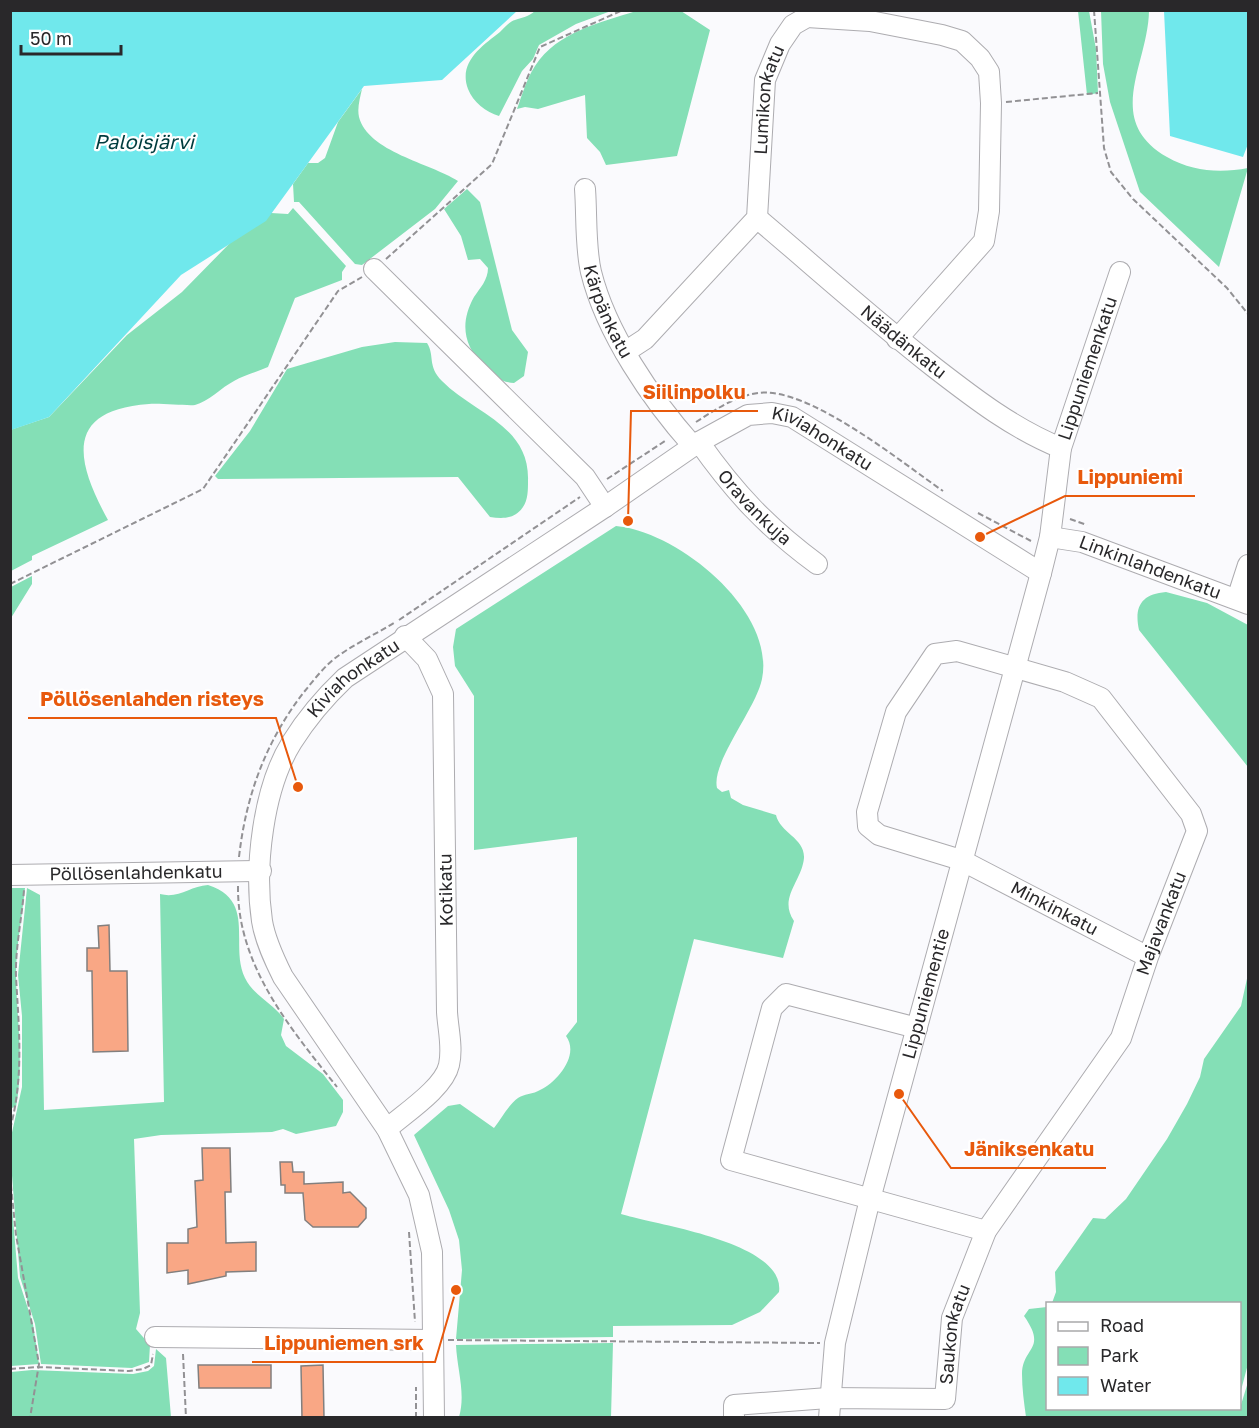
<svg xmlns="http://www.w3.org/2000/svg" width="1259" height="1428" viewBox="0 0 1259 1428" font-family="'Golos Text',sans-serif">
<rect width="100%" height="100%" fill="#fafafd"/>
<path fill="#84dfb6" d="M535 11H611L576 24 539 45 533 59 522 71 499 116C486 112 473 102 468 89 458 62 482 46 500 32 504 28 510 21 515 20 523 17 528 17 535 11Z
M636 11H681L710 30 677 156 606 165 600 152 587 138 585 95 538 109 525 107 517 109C522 95 527 78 535 66 558 31 600 23 636 11Z
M1078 11H1089L1096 49 1098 93 1087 95Z
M1101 11H1149C1148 65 1103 120 1167 157 1193 172 1221 173 1248 168L1219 267 1140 192 1110 102 1103 64Z
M362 89C360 98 357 108 359 117 368 152 430 163 458 181L435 209 362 265 355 264 299 202H294L293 184 308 163H318L325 158 338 122Z
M467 189 480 202 512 330 528 352 524 376 514 383C499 382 493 375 483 365 463 345 460 322 474 297 480 288 488 280 488 268L480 259 468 260 461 236 444 209Z
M293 208 346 266 342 272V280L295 298 268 367C257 372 244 375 234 381 222 387 208 402 195 405 188 406 160 403 149 404 63 410 76 462 108 520L32 556V560L11 571 10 430 49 417 127 335 182 292 231 242 271 213 288 214Z
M395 342 427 343C435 355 427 366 442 381 473 413 530 425 528 481 528 490 528 500 523 507 515 519 503 519 490 517L458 477 218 479 215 476 250 431 287 369 362 347Z
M616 526C677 531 776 610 762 679 756 709 711 762 717 788L722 792 729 790 731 798 743 805 776 815C780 833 805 838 804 858 802 881 778 898 794 921L783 958 694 939 621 1214C656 1225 786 1242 779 1292L760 1312 732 1325 613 1326V1337L456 1339 462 1270 459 1240 449 1210 414 1135 448 1106 460 1104 494 1128C501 1119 509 1104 518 1098 523 1094 534 1094 540 1090 557 1082 580 1055 566 1036L577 1022V837L474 850V696L455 666 453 647 456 629Z
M32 576V584L11 618V587Z
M1166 592 1207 603 1248 625V767L1139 630C1134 607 1141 594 1166 592Z
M208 885C257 901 229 945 245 978 253 995 273 1003 284 1019L281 1035 286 1046 323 1074 343 1100V1112L336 1126 296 1134 283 1129 272 1132 161 1135 134 1139 140 1313 136 1329 150 1345 149 1362 132 1368 41 1364 35 1324 20 1277 11 1163V1137L22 1087V1016L18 975 27 888 40 895 44 1110 164 1102 160 894C179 899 190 886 208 885Z
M11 888H25C22 917 16 947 16 976 17 1021 24 1063 16 1107L11 1108Z
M1248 974V1364L1240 1394V1304L1052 1303 1056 1292 1055 1272 1093 1218 1105 1219 1126 1199 1167 1139 1187 1104 1200 1077 1204 1059 1241 1006Z
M11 1194 18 1278 33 1324 39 1364 11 1366Z
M1047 1307 1048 1408H1240L1248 1382V1417H1026C1024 1403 1022 1388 1022 1374 1022 1347 1048 1350 1024 1316L1029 1309Z
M613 1343 611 1417H459C466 1394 457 1369 456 1345Z
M156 1349 166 1358 171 1417H11V1372L32 1370 133 1374 148 1371 154 1366Z"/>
<path fill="#70e8ec" d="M10 11 11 10 517 11 442 80 364 86 266 221 181 275 49 417 11 430Z
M1164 11H1248V144L1243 157 1170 136Z"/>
<path fill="#f9a785" stroke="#827f7e" stroke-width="1.5" d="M109 925 110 971H127L128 1051 93 1052 92 971H87V948H99L98 926Z
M202 1148H230L231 1192H225L226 1243 256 1242V1271L226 1272V1276L188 1284V1270L167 1273V1243H188V1229L197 1227 195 1181 203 1180Z
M280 1162H292L293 1172H304V1184L343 1182V1193L350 1192 366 1208V1218L358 1227H313L305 1220 303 1193H285V1185H281Z
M198 1365H271V1388H199Z
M323 1365 324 1418H302L301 1366Z"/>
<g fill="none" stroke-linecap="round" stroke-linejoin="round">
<defs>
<g id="minor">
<path id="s1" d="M585 189C587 216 585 246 591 272 606 333 652 400 693 446"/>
<path id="s2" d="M757 218C816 268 874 320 935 368 975 399 1014 429 1061 448"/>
<path d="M374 269 585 477 605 507"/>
<path id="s3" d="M625 352 645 339 757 218 765 80 780 44 793 25 807 17 870 21 942 35 962 41 980 58 989 72 991 103 989 211 984 241 897 339"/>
<path id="s4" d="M699 442C735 493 767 527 817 564"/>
<path id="s5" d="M1050 537 1082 542 1248 604"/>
<path d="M1237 599 1248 565"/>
<path id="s6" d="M10 875 261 871"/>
<path d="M917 1028 786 994 772 1008 731 1160 986 1231"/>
<path d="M387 1129C405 1113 444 1088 449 1065 453 1048 448 1029 447 1012L443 694 427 659 405 636"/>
<path d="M155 1337 433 1340"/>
<path id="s7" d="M434 1418 432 1252 419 1195 387 1129 283 977C274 959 265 940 262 921 254 867 263 788 292 742 307 718 325 697 345 678L605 507 699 442 748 415 772 413 792 417 1041 573"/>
<path id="s8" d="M734 1418V1405L828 1398 945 1399 952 1318 986 1231 1121 1038 1148 957 1197 831 1191 814 1101 698 1065 682 957 651 935 654 896 712 867 812 868 826 879 835 961 860 1148 957"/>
<path id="s9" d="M829 1418 835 1343 870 1199 1041 573 1050 537 1061 448 1120 272"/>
</g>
</defs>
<use href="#minor" stroke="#adacb0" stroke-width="22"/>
<path stroke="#929194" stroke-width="2" stroke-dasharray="6 3" stroke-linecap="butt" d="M1094 10 1104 148 1111 172 1133 199 1227 288 1248 314
M1006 102 1098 93
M386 259 492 164 540 47 623 10
M696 422C715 410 735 396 758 393 808 386 901 462 943 491
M607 479 665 441
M978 513 1031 541
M1070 519 1087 525
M10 584 203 489 338 291 362 277
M399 620 580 497
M239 857C246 795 266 741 304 692 314 680 325 665 338 656 356 643 376 634 394 623
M238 886C237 965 290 1028 337 1087
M10 1129C24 1078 19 1029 16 977 15 949 22 918 24 890
M10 1176 16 1235 39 1364 30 1418
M409 1232 415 1322
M448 1340 820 1343
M183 1354 186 1418
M10 1369 38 1367 129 1371 143 1369 151 1365 153 1354
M416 1418V1387"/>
<use href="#minor" stroke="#fff" stroke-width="20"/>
</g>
<g text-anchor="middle" stroke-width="4.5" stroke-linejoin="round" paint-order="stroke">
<g font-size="18" fill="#29282a" stroke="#fff">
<text dy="6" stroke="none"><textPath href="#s3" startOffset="308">Lumikonkatu</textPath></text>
<text dy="6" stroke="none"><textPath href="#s1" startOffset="126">Kärpänkatu</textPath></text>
<text dy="6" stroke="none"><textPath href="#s2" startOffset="192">Näädänkatu</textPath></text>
<text dy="6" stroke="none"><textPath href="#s9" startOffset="1083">Lippuniemenkatu</textPath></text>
<text dy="6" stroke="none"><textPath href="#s7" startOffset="1372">Kiviahonkatu</textPath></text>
<text dy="6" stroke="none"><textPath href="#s4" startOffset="86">Oravankuja</textPath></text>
<text dy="6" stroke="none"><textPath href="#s5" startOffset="105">Linkinlahdenkatu</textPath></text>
<text dy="6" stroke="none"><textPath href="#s7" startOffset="816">Kiviahonkatu</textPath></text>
<text dy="6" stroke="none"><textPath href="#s6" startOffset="126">Pöllösenlahdenkatu</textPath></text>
<text transform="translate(446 890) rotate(-91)" y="6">Kotikatu</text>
<text dy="6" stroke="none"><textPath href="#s8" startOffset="1587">Minkinkatu</textPath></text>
<text dy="6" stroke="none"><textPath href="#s8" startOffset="756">Majavankatu</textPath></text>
<text dy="6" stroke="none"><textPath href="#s9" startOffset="436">Lippuniementie</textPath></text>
<text dy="6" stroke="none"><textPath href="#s8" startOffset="290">Saukonkatu</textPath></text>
</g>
<g font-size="20" font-style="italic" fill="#003c3e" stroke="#fff">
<text x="144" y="149">Paloisjärvi</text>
</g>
</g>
<path fill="none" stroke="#e8590c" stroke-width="2" d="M628 521L631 411H758M980 537L1065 496H1195M298 787L276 718H28M899 1094L951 1168H1106M456 1290L435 1362H252"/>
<g fill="#e8590c" stroke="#fff" stroke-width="2">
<circle cx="628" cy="521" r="6"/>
<circle cx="980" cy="537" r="6"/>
<circle cx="298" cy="787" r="6"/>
<circle cx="899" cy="1094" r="6"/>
<circle cx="456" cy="1290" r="6"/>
</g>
<g font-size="20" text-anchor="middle" font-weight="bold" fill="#e8590c" stroke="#fff" stroke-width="4.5" stroke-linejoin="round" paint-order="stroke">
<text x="694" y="399">Siilinpolku</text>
<text x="1130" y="484">Lippuniemi</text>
<text x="152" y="706">Pöllösenlahden risteys</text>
<text x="1029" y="1156">Jäniksenkatu</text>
<text x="344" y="1350">Lippuniemen srk</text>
</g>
<rect width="1259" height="1428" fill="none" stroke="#29282a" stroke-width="24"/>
<rect x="1046" y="1302" width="195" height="108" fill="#ffffff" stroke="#a9a9aa" stroke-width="1.5"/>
<rect x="1058" y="1322" width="30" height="9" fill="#ffffff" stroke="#a9a9aa" stroke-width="1.5"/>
<text x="1100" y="1332" font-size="18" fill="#29282a">Road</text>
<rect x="1058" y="1347" width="30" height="18" fill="#84dfb6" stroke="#a9a9aa" stroke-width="1.5"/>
<text x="1100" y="1362" font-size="18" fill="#29282a">Park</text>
<rect x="1058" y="1377" width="30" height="18" fill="#70e8ec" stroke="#a9a9aa" stroke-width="1.5"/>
<text x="1100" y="1392" font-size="18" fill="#29282a">Water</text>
<path d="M21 45v9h100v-9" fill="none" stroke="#29282a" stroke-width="3"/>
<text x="30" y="45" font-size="18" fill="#29282a" stroke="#ffffff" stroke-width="4.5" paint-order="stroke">50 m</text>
</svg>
